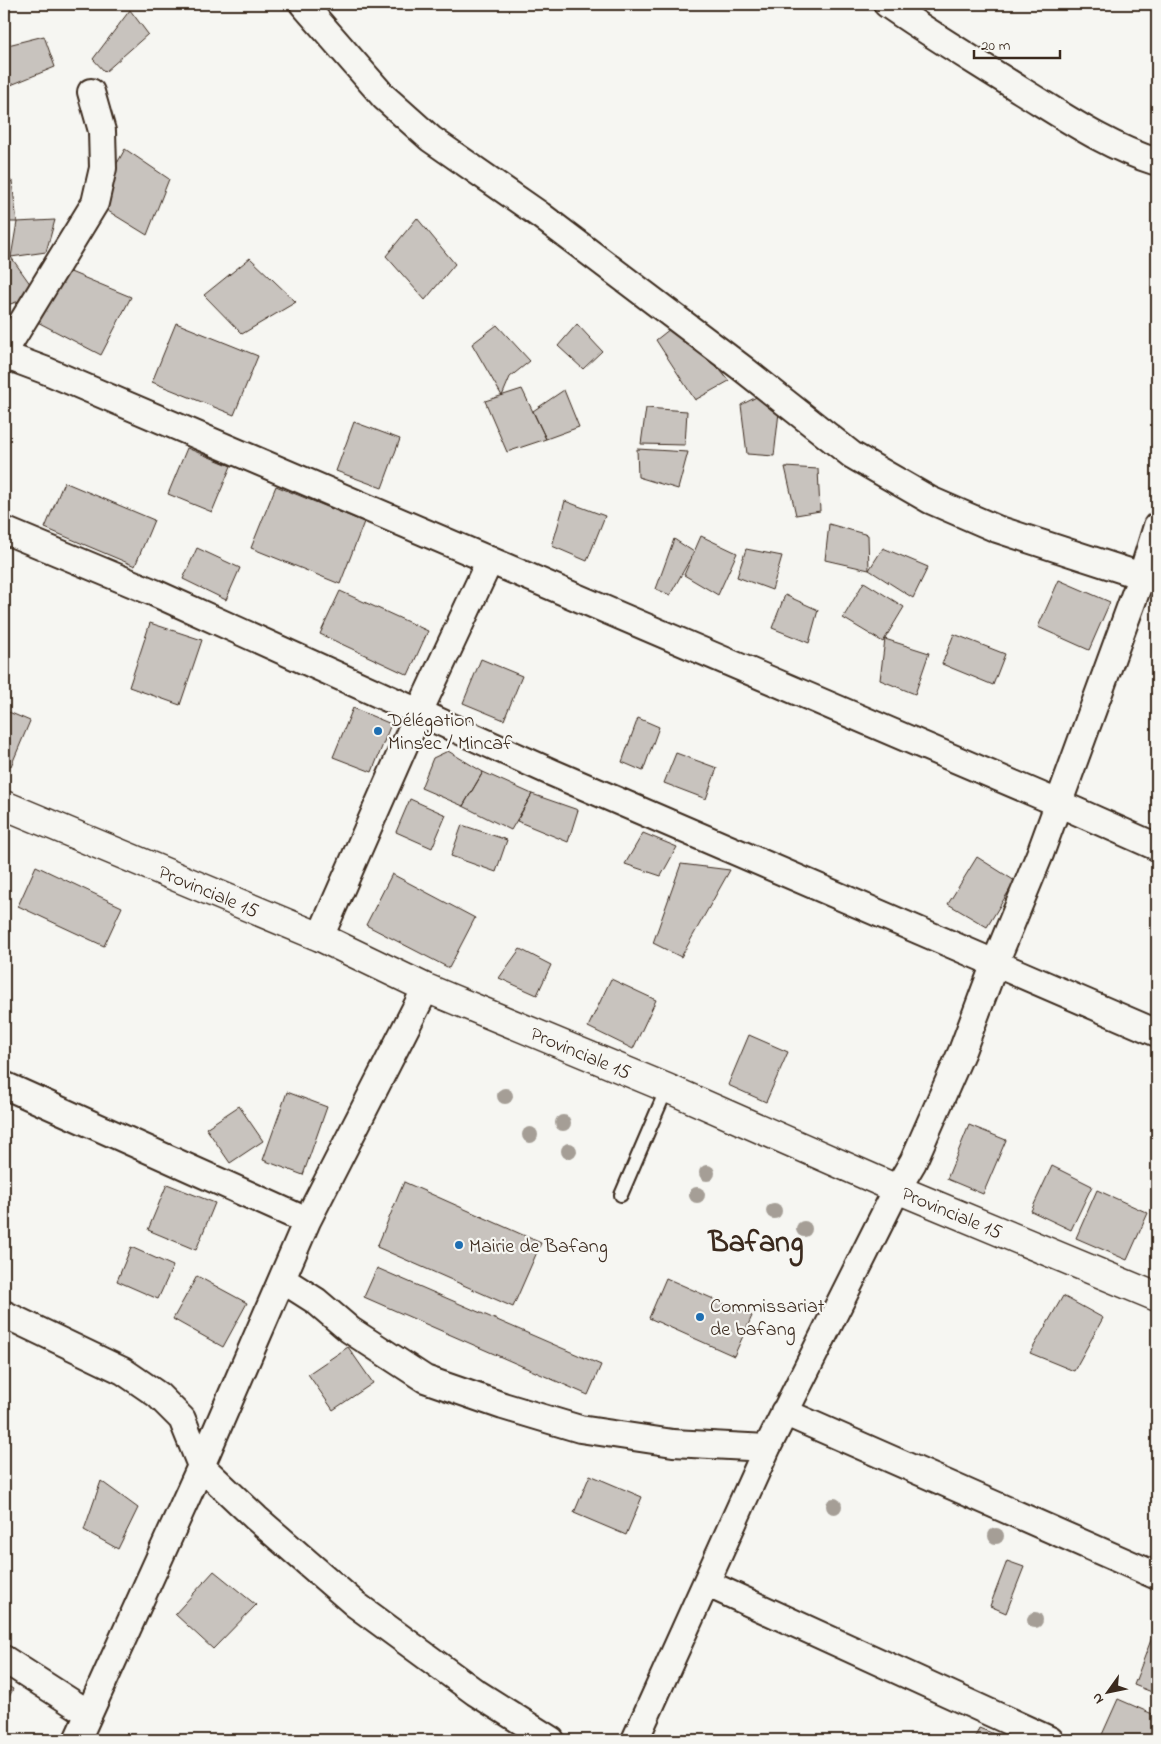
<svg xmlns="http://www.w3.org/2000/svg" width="1161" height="1744" viewBox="0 0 1161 1744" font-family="'Indie Flower',sans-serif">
<rect width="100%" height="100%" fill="#f6f6f2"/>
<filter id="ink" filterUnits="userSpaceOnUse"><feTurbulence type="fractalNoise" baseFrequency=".02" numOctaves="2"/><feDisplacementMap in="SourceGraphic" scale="10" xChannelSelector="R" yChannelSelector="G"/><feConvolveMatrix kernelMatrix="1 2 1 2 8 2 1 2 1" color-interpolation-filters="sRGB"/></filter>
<g filter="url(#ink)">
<path fill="#c8c3be" stroke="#3b2a1e" d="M130 10 148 34 105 72 93 59Z
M44 36 55 67 6 87 4 80V46Z
M125 149 169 179 147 235 95 203Z
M12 181 17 222H4V183Z
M417 218 455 264 425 300 386 256Z
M55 220 46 252 11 257 17 222Z
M11 257 38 295 4 306V259Z
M250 258 296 302 242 334 204 295Z
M56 266 131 297 101 355 26 316Z
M680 321 729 381 695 400 656 340Z
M176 323 258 356 234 415 152 382Z
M577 324 602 351 583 369 558 346Z
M497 325 530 361 510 377 502 396 472 344Z
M522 389 546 439 507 452 485 401Z
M564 390 579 427 546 439 533 411Z
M770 390 779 412 774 456 747 454 741 405Z
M646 408 687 411 685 445 641 444Z
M354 422 400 439 382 488 336 471Z
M187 448 231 466 212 512 168 494Z
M637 449 688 452 678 489 638 477Z
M785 467 818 469 820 511 796 515Z
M64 482 154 520 135 566 45 528Z
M276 486 364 522 340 584 251 548Z
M565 501 605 516 587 561 552 546Z
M829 524 868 535 869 570 825 560Z
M701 536 737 553 718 595 684 575Z
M674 539 694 552 670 595 656 589Z
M197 548 240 568 226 600 183 579Z
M883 548 928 567 913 598 869 570Z
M746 549 782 556 772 590 737 577Z
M1059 580 1110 602 1089 650 1038 627Z
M864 582 904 607 883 642 843 618Z
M340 591 428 631 408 675 320 634Z
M785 595 818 610 809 643 772 628Z
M150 623 202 640 180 705 129 687Z
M954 634 1005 654 993 685 942 664Z
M885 639 929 653 915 694 880 680Z
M481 659 522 676 504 720 463 703Z
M353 708 391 724 372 772 333 757Z
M4 710 30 721 11 766 4 763Z
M638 718 659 727 643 771 622 762Z
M448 751 483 772 463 806 421 788 433 758Z
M676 753 717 768 706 799 664 783Z
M483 772 532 794 511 830 463 806Z
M532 794 578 810 568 842 517 821Z
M410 799 446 815 432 848 396 832Z
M462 825 507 840 496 872 451 856Z
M643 833 677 847 661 876 625 864Z
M977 857 1015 881 987 927 948 904Z
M681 864 730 870 681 957 653 943Z
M36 866 122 907 104 946 18 906Z
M392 874 475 918 449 968 366 925Z
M520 949 551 965 537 995 499 978Z
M611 979 656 1000 633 1049 588 1027Z
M749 1035 788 1052 766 1102 728 1085Z
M287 1092 327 1107 303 1175 263 1160Z
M239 1106 263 1141 230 1163 206 1128Z
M969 1125 1006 1140 983 1194 947 1179Z
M1052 1166 1092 1186 1071 1230 1031 1211Z
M404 1182 541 1243 513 1307 377 1247Z
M167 1184 215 1203 196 1250 148 1230Z
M1097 1190 1148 1213 1127 1260 1076 1238Z
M131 1247 173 1266 158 1299 117 1281Z
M377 1268 601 1365 588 1395 364 1297Z
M197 1276 247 1303 223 1347 173 1319Z
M666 1278 752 1316 734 1356 649 1318Z
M1063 1296 1103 1318 1074 1371 1030 1353Z
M348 1347 373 1383 333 1410 308 1374Z
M590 1475 642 1497 626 1535 574 1513Z
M101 1481 138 1508 118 1549 84 1530Z
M1007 1561 1024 1567 1006 1613 990 1606Z
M214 1571 256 1605 213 1649 175 1614Z
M1157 1624V1694L1134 1685Z
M4 1684 13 1689 4 1707Z
M1118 1699 1157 1716V1740H1109L1101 1737Z
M979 1728 1010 1740H974Z"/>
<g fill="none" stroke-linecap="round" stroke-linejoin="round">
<defs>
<path id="service" d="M621 1195 667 1088"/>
<path id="minor" d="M303 4 384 97 431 139 540 215 742 368 852 455 930 500 997 529 1157 581
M887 4C931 35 977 62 1022 91 1066 118 1108 147 1157 162
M4 352 95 203 103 168 102 131 91 92
M4 355 47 371 1058 803 1157 847
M4 530 155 593 553 773 1157 1033
M320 937 419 712 490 560
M4 1085 307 1221
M283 1280 316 1301 350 1330 425 1379 503 1406 580 1429 673 1443 767 1448
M4 1314 123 1371 158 1395 182 1419 201 1466 256 1518 355 1604 475 1692 551 1740
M784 1412 1157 1576
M706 1583 1050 1740
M4 1659 88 1713
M77 1740 201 1466 307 1221 426 988
M635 1740 767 1448 897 1189 913 1162 962 1051 995 963 1040 854 1142 575 1157 526"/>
<g id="tertiary">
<path id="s1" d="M4 805 320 937 426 988 667 1088 897 1189 1157 1297"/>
</g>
</defs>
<use href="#service" stroke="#3b2a1e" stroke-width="16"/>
<use href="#minor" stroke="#3b2a1e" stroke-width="30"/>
<use href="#tertiary" stroke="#3b2a1e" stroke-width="31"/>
<use href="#service" stroke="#f6f6f2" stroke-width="12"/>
<use href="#minor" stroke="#f6f6f2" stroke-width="26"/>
<use href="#tertiary" stroke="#f6f6f2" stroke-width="28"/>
</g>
<g fill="#a59e96">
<circle cx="505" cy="1096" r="8"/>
<circle cx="563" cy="1123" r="8"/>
<circle cx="530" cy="1135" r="8"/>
<circle cx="569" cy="1151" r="8"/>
<circle cx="707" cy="1173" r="8"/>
<circle cx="697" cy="1195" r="8"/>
<circle cx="774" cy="1211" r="8"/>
<circle cx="804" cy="1229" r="8"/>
<circle cx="834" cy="1506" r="8"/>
<circle cx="996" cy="1536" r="8"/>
<circle cx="1035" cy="1620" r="8"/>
</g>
</g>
<g fill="#1f6fb2" stroke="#f6f6f2" stroke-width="2">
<circle cx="378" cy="731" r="5"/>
<circle cx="459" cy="1245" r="5"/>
<circle cx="700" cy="1317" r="5"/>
</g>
<g text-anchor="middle" stroke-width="4.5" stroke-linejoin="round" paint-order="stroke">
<g font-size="20" fill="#3b2a1e" stroke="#f6f6f2" text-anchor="start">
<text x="388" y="726">Délégation<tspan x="388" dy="23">Minsec / Mincaf</tspan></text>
<text x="469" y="1252">Mairie de Bafang</text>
<text x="710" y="1312">Commissariat<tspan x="710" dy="23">de bafang</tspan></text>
</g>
<g font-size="20" fill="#3b2a1e" stroke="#f6f6f2">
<text dy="7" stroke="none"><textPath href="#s1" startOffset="222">Provinciale 15</textPath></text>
<text dy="7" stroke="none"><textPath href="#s1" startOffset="628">Provinciale 15</textPath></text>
<text dy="7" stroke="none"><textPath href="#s1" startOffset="1032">Provinciale 15</textPath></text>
</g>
<g font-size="30" font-weight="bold" fill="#3b2a1e" stroke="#f6f6f2">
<text x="756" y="1251">Bafang</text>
</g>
</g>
<rect width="1161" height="1744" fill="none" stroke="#f6f6f2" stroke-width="20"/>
<rect x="10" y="10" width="1141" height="1724" fill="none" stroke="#3b2a1e" stroke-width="2" filter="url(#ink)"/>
<g transform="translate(1108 1692) rotate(237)" stroke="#f6f6f2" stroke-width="4" paint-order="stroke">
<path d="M0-4L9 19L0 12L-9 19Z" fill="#3b2a1e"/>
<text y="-8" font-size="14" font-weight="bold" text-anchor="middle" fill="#3b2a1e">N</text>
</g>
<path d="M974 50v8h86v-8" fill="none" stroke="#3b2a1e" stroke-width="2.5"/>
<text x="981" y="50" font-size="15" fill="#3b2a1e" stroke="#f6f6f2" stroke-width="4" paint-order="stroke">20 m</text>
</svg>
